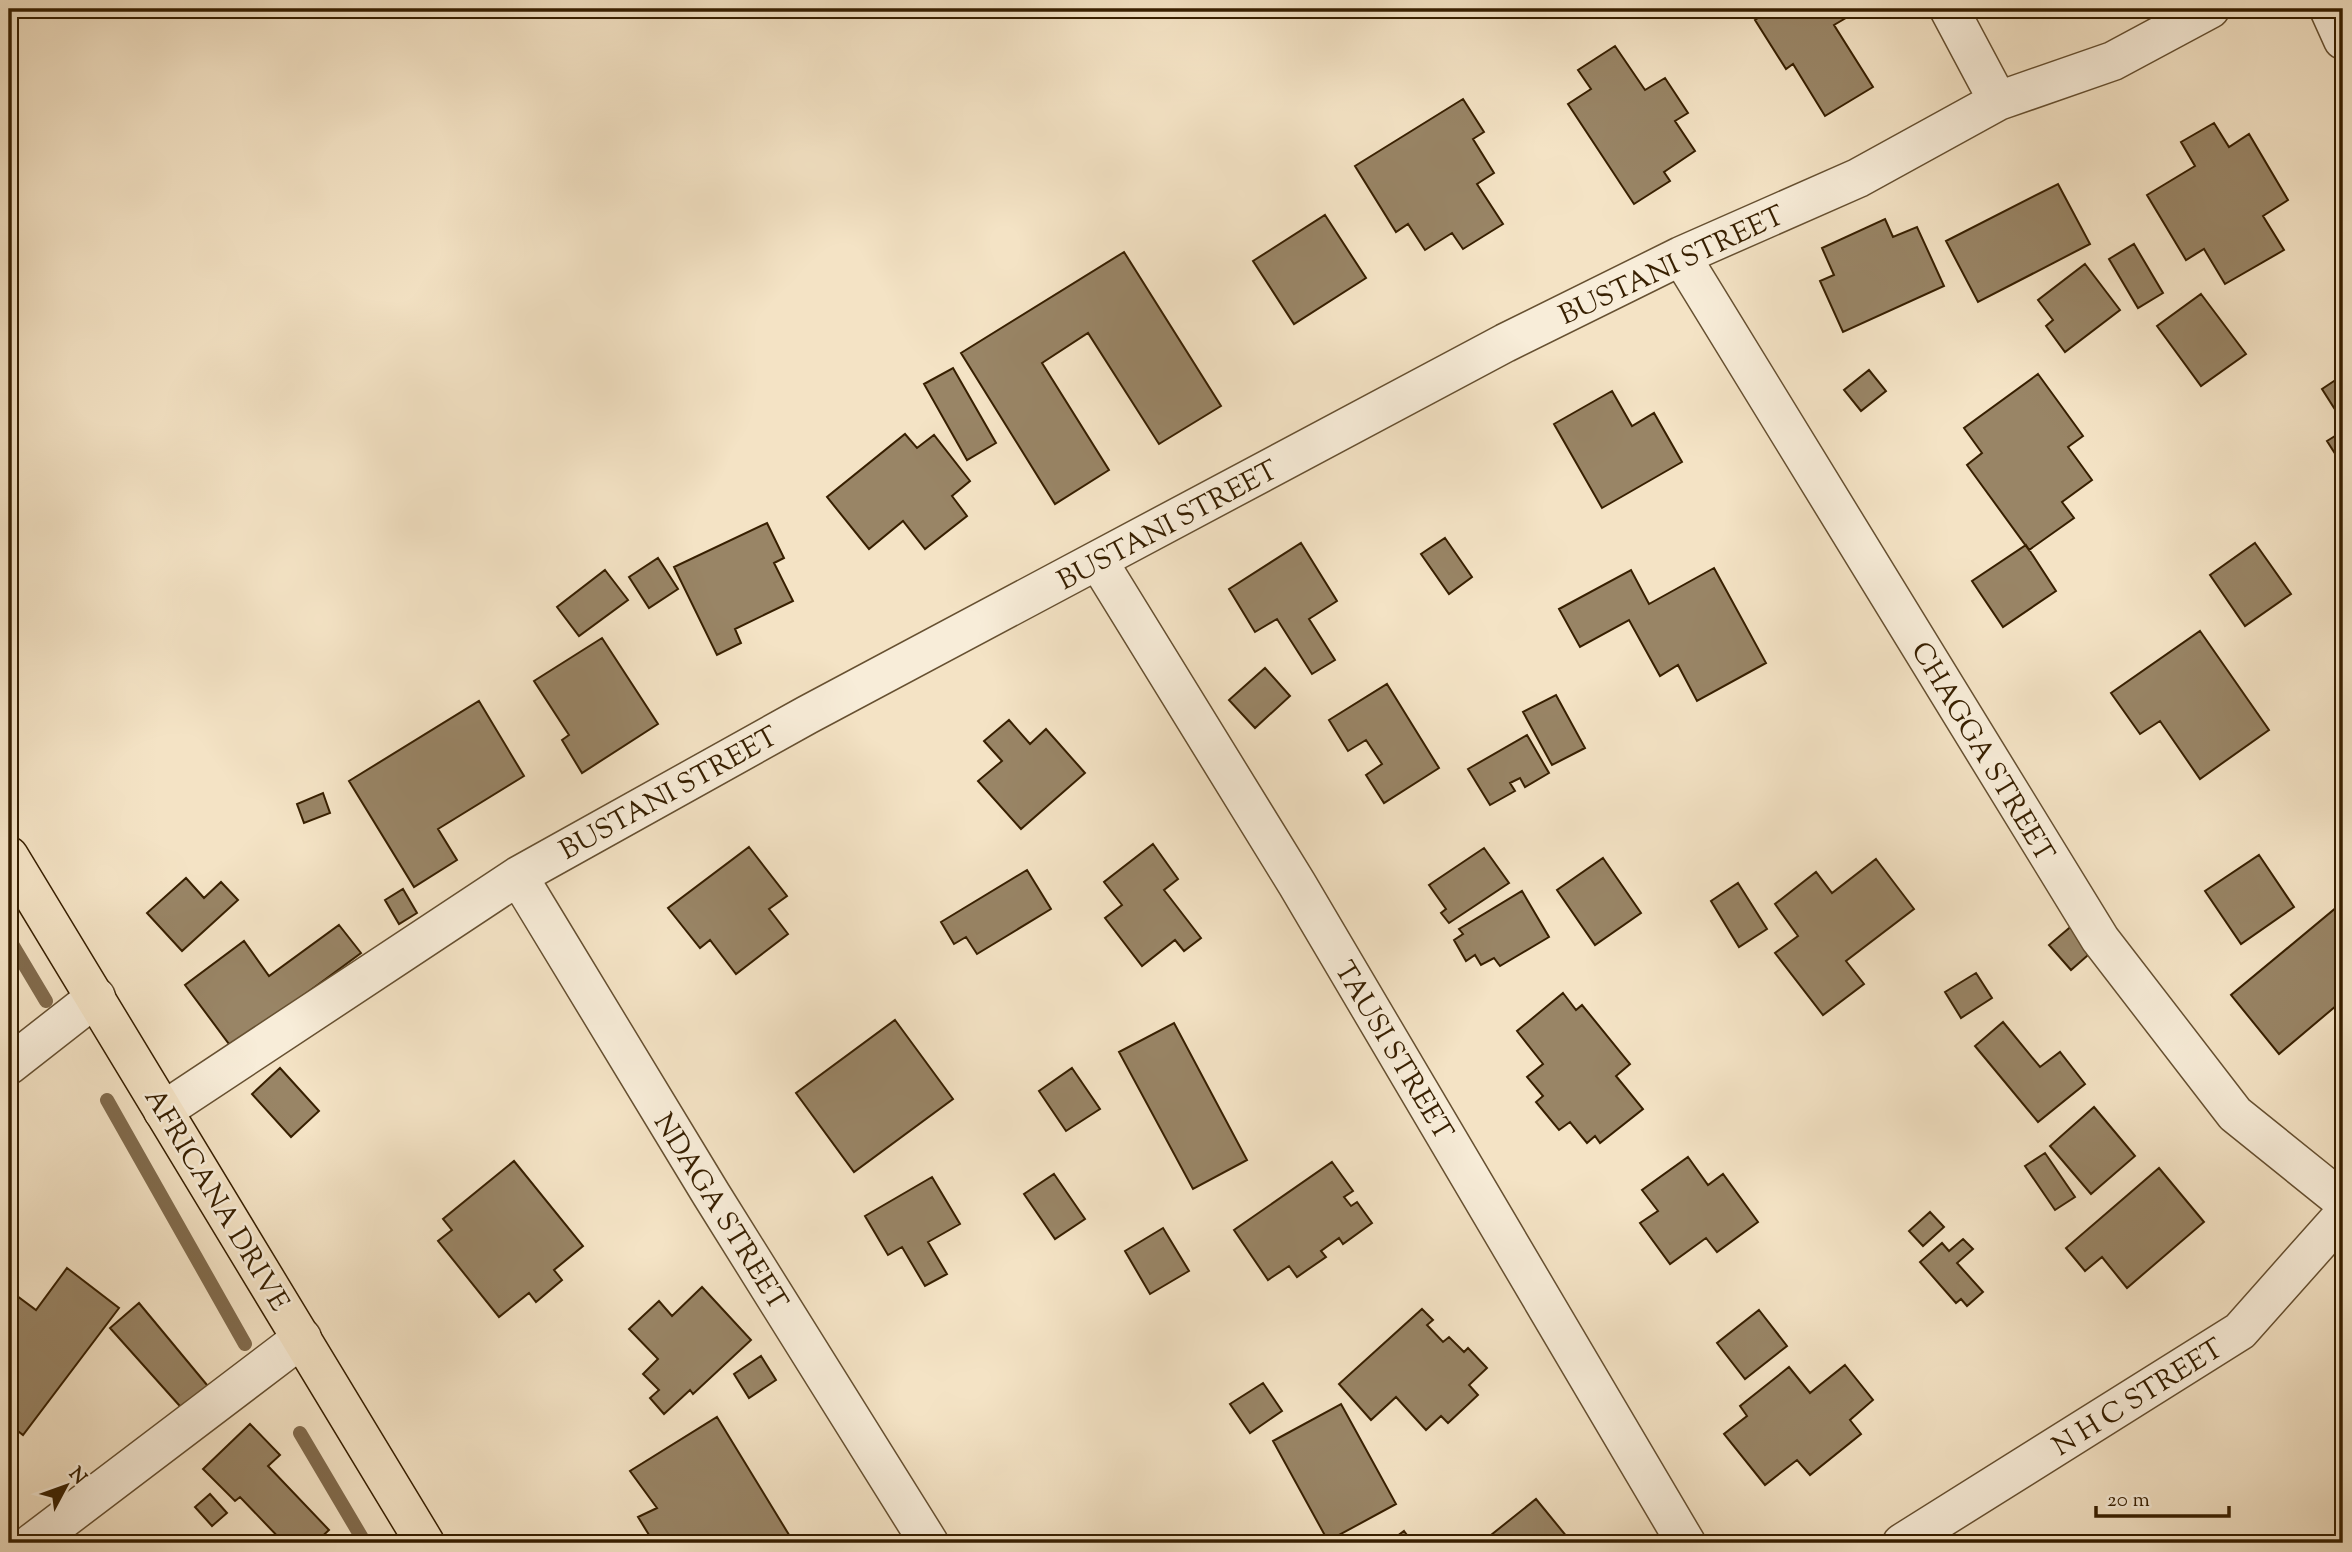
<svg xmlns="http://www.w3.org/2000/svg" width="2352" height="1552" viewBox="0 0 2352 1552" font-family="'Sorts Mill Goudy',serif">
<rect width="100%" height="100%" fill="#f4e3c5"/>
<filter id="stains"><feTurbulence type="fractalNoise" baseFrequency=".00286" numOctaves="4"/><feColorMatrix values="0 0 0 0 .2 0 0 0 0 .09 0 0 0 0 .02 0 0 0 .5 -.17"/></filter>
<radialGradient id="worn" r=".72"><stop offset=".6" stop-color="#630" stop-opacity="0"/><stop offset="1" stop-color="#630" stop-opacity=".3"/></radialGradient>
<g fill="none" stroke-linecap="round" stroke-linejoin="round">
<path stroke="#826c4e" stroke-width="14" d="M9 939 46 1001
M107 1100 245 1344
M300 1433 365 1543"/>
</g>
<path fill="#998566" stroke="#371f00" stroke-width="2" d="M1772 9H1847L1851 15 1834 25 1873 87 1825 116 1793 64 1786 69 1755 20Z
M1615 46 1645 90 1665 78 1688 113 1675 121 1695 151 1664 172 1670 181 1634 204 1568 104 1591 89 1578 70Z
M1463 99 1484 132 1473 139 1494 173 1477 184 1503 224 1463 249 1452 233 1425 250 1408 224 1396 232 1355 166Z
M2214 123 2229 147 2249 134 2288 200 2263 216 2284 250 2225 284 2204 249 2186 260 2147 195 2195 166 2181 142Z
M2058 184 2090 244 1978 302 1946 241Z
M1325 215 1366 278 1294 324 1253 261Z
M1885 219 1893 237 1917 227 1944 286 1843 332 1820 281 1834 275 1822 248Z
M2134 244 2163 293 2138 308 2109 259Z
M1124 252 1221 406 1159 444 1088 333 1042 363 1109 470 1055 504 961 353Z
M2085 264 2120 310 2065 352 2046 326 2053 320 2038 300Z
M2201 294 2246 354 2201 386 2157 326Z
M953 368 996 443 967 460 924 384Z
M1869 370 1886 391 1861 411 1844 390Z
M2038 374 2083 436 2068 447 2092 480 2062 502 2074 518 2029 550 1967 465 1982 453 1964 428Z
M2343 375V422L2322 389Z
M1612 391 1632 426 1654 413 1682 462 1602 508 1554 424Z
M2343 431V466L2327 441Z
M905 434 917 448 934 435 970 481 952 496 967 516 925 549 903 521 869 549 827 497Z
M767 523 784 558 774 563 793 601 735 629 741 643 717 655 674 567Z
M1445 538 1472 577 1449 594 1421 554Z
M1301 543 1337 601 1309 619 1335 660 1312 674 1277 619 1255 632 1229 589Z
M2255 543 2291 594 2245 626 2210 575Z
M2026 545 2056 591 2003 627 1972 581Z
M658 558 678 589 649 608 629 577Z
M1714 568 1766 663 1697 701 1678 665 1660 676 1629 620 1580 647 1559 609 1631 570 1649 604Z
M605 570 628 600 579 636 557 607Z
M2200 631 2269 730 2200 779 2160 721 2140 734 2111 693Z
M602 638 658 724 582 773 562 740 569 735 534 681Z
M1265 668 1290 696 1255 728 1229 700Z
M1387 684 1439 768 1384 803 1366 775 1382 764 1366 740 1348 751 1329 720Z
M1556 695 1585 748 1552 765 1523 712Z
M479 701 524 776 438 829 457 860 414 887 349 781Z
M1009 720 1030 744 1046 729 1085 773 1021 829 978 781 1002 761 984 741Z
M1527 735 1549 773 1525 787 1520 778 1510 783 1515 791 1490 805 1468 769Z
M323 793 330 813 304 823 297 804Z
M1153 844 1178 879 1164 890 1201 938 1184 951 1175 940 1142 966 1105 918 1122 905 1104 882Z
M749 847 787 896 769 909 788 934 736 974 710 940 700 948 668 908Z
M1484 848 1509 883 1449 923 1441 913 1446 909 1429 885Z
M2259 855 2294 907 2241 944 2205 891Z
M1603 858 1641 913 1595 945 1557 890Z
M1876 859 1914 909 1846 961 1864 984 1823 1015 1775 953 1798 936 1775 904 1816 872 1832 893Z
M1027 870 1051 909 977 954 966 937 954 944 941 922Z
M186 878 204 898 221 882 238 900 182 951 147 913Z
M1738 883 1767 929 1739 947 1711 901Z
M403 889 417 913 399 924 385 900Z
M1522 891 1549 937 1500 966 1494 958 1481 965 1475 955 1466 961 1454 940 1463 934 1459 929Z
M2343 902V1000L2279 1054 2231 995Z
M2074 924 2095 949 2071 970 2049 945Z
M339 925 361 953 232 1048 185 985 244 941 269 976Z
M1976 973 1992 998 1961 1018 1945 992Z
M1563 993 1576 1010 1582 1005 1630 1064 1616 1076 1643 1109 1600 1143 1595 1136 1587 1143 1570 1122 1559 1130 1536 1102 1543 1096 1527 1077 1543 1064 1517 1031Z
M895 1020 953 1099 854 1172 796 1093Z
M2003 1022 2040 1067 2060 1052 2085 1084 2038 1122 1975 1046Z
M1174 1023 1247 1160 1193 1189 1119 1052Z
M280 1068 319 1111 291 1137 252 1094Z
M1072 1068 1100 1109 1066 1131 1039 1091Z
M2094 1107 2135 1156 2091 1194 2050 1146Z
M2045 1153 2075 1197 2055 1210 2025 1166Z
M1688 1157 1708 1185 1723 1174 1758 1222 1717 1252 1706 1238 1670 1264 1640 1223 1658 1211 1642 1190Z
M514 1161 583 1246 554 1270 562 1280 536 1302 529 1293 499 1317 438 1241 452 1230 443 1219Z
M1332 1162 1353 1191 1344 1197 1351 1206 1357 1202 1372 1223 1343 1244 1339 1238 1321 1251 1326 1257 1297 1277 1289 1266 1268 1280 1234 1230Z
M2159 1168 2204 1222 2127 1288 2102 1257 2085 1271 2066 1248Z
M1054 1174 1085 1219 1055 1239 1024 1194Z
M932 1177 960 1224 928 1242 947 1274 925 1286 902 1247 888 1255 865 1216Z
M1930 1212 1944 1227 1923 1246 1909 1231Z
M1163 1228 1189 1271 1150 1294 1125 1251Z
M1963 1239 1973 1249 1957 1263 1983 1292 1967 1306 1961 1299 1956 1303 1920 1262 1942 1243 1949 1251Z
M67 1268 119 1308 23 1435 9 1424V1342L16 1333 9 1328V1290L36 1310Z
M702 1287 751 1340 693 1394 690 1390 664 1414 650 1398 659 1390 643 1374 658 1359 629 1329 659 1301 672 1316Z
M139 1303 212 1391 187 1414 110 1328Z
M1422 1309 1433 1320 1427 1325 1443 1342 1449 1337 1464 1352 1468 1348 1487 1368 1469 1385 1478 1395 1448 1423 1441 1416 1426 1430 1396 1397 1371 1420 1339 1384Z
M1759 1310 1787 1346 1745 1379 1717 1343Z
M761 1356 776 1380 749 1398 734 1374Z
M1845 1365 1873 1400 1850 1420 1861 1434 1810 1475 1797 1460 1765 1485 1724 1434 1747 1416 1740 1406 1789 1367 1810 1393Z
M1263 1383 1282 1411 1250 1433 1230 1404Z
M1341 1404 1396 1504 1328 1541 1273 1441Z
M717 1417 794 1543H654L638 1517 657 1508 630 1471Z
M250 1424 280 1455 268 1466 329 1530 315 1543H284L240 1497 235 1501 203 1469Z
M210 1494 227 1513 212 1526 195 1507Z
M1536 1499 1572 1543H1481Z
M1404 1531 1413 1543H1388Z"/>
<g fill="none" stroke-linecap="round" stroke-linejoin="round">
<defs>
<path id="minor" d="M1949 9 1998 101
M2329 9 2343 40
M1681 256 2100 939 2235 1114 2343 1201
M1098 561 1297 884 1686 1543
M518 876 711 1194 929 1543
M9 1065 96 997
M163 1111 518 876 807 715 1505 343 1681 256 1858 178 1998 101 2113 61 2210 9
M32 1543 302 1338
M1902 1543 2240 1331 2343 1215"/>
<path id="major" d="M9 856 425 1543"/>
</defs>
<use href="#minor" stroke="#665031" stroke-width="41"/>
<use href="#major" stroke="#371f00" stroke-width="41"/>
<use href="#minor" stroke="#f8edd9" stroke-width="38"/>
<use href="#major" stroke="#f4e3c5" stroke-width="38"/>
</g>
<g text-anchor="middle" stroke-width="5" stroke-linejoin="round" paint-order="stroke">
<g font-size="28" fill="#371f00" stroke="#f8edd9">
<text transform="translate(1671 264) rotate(-25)" y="10">BUSTANI STREET</text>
<text transform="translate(1167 524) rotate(-28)" y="10">BUSTANI STREET</text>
<text transform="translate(1984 751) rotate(59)" y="10">CHAGGA STREET</text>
<text transform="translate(668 792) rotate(-29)" y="10">BUSTANI STREET</text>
<text transform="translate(1395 1050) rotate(59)" y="10">TAUSI STREET</text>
<text transform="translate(218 1199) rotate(59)" y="10">AFRICANA DRIVE</text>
<text transform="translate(722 1211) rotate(58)" y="10">NDAGA STREET</text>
<text transform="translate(2137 1396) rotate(-32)" y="10">N H C STREET</text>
</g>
</g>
<rect width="2352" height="1552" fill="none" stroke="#f4e3c5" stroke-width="35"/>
<rect x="10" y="10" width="2331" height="1531" fill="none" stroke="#371f00" stroke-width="3.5"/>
<rect x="18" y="18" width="2317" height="1517" fill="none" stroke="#371f00" stroke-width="2"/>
<g transform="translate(66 1486) rotate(49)" stroke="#f8edd9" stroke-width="5" paint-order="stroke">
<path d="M0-5L12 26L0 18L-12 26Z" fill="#371f00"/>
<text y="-10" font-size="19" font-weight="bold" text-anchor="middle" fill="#371f00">N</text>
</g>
<path d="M2096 1506v10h133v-10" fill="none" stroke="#371f00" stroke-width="3.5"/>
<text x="2107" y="1506" font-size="21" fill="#371f00" stroke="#f8edd9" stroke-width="5" paint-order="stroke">20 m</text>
<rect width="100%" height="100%" filter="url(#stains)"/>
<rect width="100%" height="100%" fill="url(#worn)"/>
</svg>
